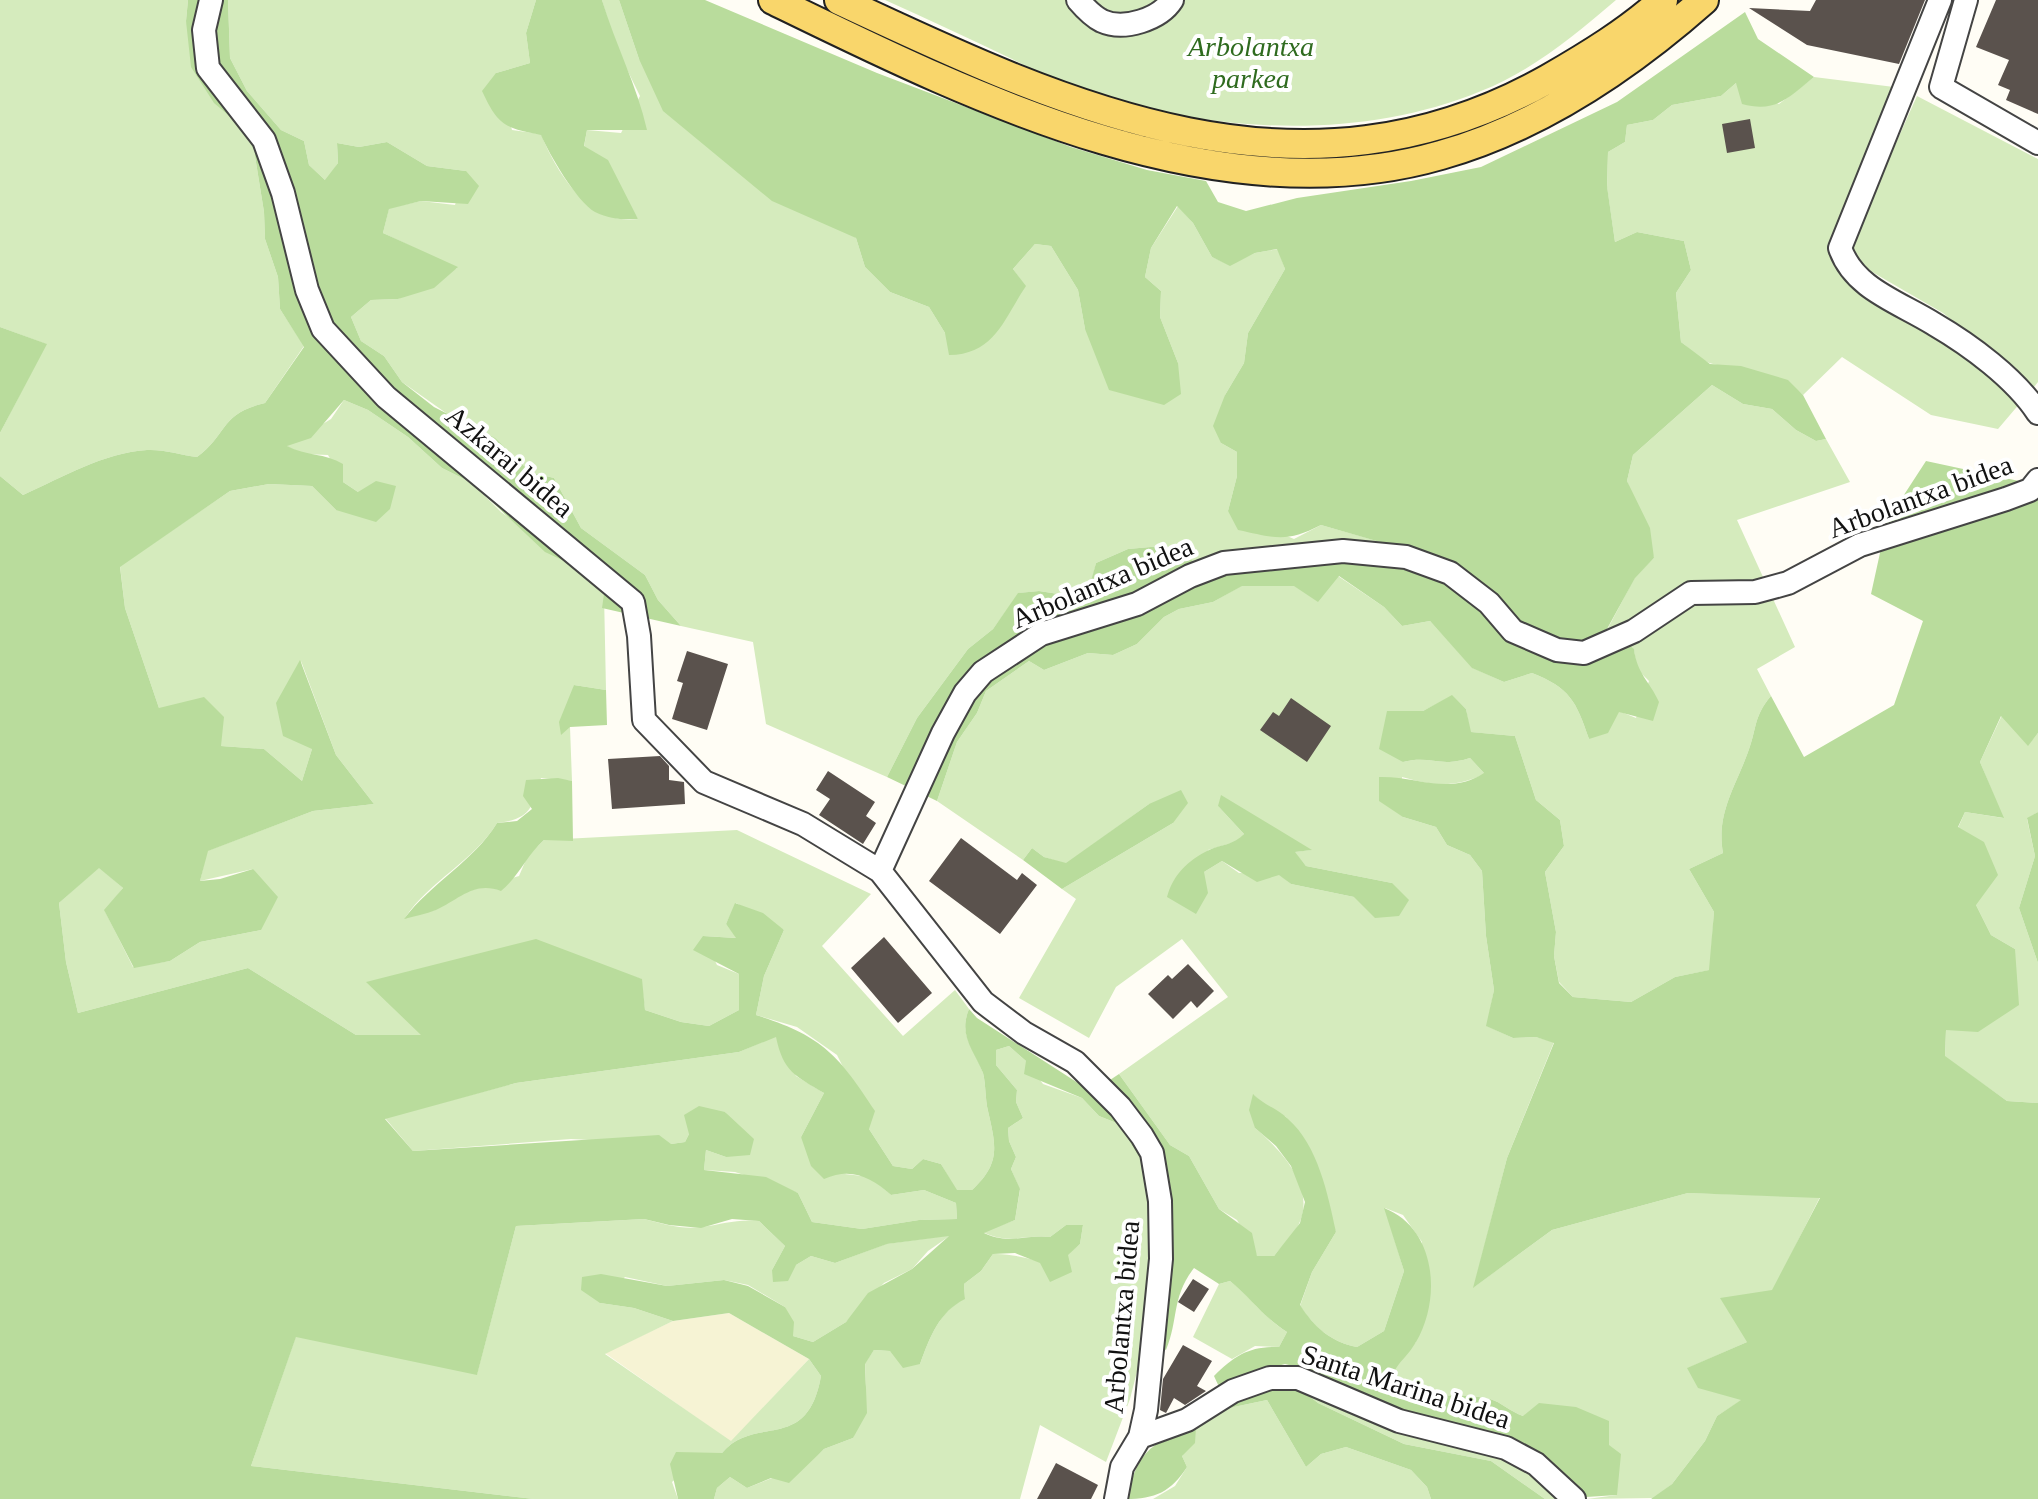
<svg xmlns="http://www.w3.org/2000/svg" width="2038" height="1499" viewBox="0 0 2038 1499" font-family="Georgia,serif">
<rect width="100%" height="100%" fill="#fffdf5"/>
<path fill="#f6f3d4" d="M729 1313 809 1359 731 1442 605 1353 673 1321Z"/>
<path fill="#d5ebbd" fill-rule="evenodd" d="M0 0H188L186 21 254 150 264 212 265 239 278 277 280 309 304 346 265 403C219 414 229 433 197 457 181 455 163 449 147 450 103 453 63 477 23 495L0 476V433L46 344 0 327Z
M228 0H536L526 33 530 63 496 73 512 130 541 134C557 174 590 226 638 219L584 147 587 130 621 133 640 96 615 45 602 0H619L639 59 856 238 865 267 890 292 929 307 945 333 1006 316 1025 286 1013 269 1035 244 1051 246 1078 290 1085 329 1178 363 1160 317 1161 291 1145 277 1151 248 1178 206 1193 223 1212 257 1230 265 1255 253 1278 249 1285 269 1248 333 1244 363 1225 395 1221 443 1237 452V476L1228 511 1294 539 1321 525 1381 542 1387 561 1221 574 1162 546 1128 549 1096 563 1091 585 1065 595 1039 591 1019 593 993 629 968 649 917 718 887 777 766 724 753 642 681 626 658 600 645 575 581 528 554 478 530 472 402 382 384 356 361 341 351 317 371 300 398 299 457 268 383 233 389 208 421 201 455 205 466 171 427 166 387 142 359 147 337 143 338 163 326 181 309 165 304 141 281 130 247 91 230 58Z
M885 0H1616C1575 35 1532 71 1481 91 1355 143 1205 132 1078 89 1055 82 1033 69 1012 59 970 39 928 19 885 0Z
M1814 77 1894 87 1835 229 1833 250 1836 267 1849 281 1930 328 2021 402 1998 429 1931 415 1842 357 1803 395C1778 371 1745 372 1713 364 1702 362 1690 349 1681 342L1676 293 1691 270 1684 241 1637 232 1615 242 1607 187 1608 152 1625 142 1627 125 1653 120 1672 105 1721 96 1736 83 1779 104Z
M1917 96 2038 159V382L2034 387 1943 313 1867 269 1853 250 1877 185Z
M1712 385 1743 404 1772 409 1796 430 1816 441 1826 439 1850 482 1737 520 1795 647 1757 669 1771 696C1753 717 1757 729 1748 752 1735 788 1716 814 1723 853L1689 869 1714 912 1710 970 1675 977 1631 1002 1573 997 1559 982 1554 956 1556 932 1545 872 1564 846 1560 820 1536 800 1515 736 1470 732 1466 709 1452 696 1423 711H1387L1403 762C1431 755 1439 768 1470 758L1485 774C1454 788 1434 786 1402 777L1403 817 1436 827 1447 845 1470 855 1482 871 1486 936 1494 990 1487 1026 1513 1038 1536 1037 1554 1042 1507 1158 1474 1287 1552 1230 1688 1193 1820 1197 1747 1342 1688 1368 1742 1400 1717 1416 1705 1441 1672 1484 1654 1498 1587 1499 1617 1495 1523 1416C1511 1412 1501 1402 1490 1399 1456 1391 1422 1401 1390 1390L1393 1368 1416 1342 1422 1242 1403 1215 1385 1208 1404 1271 1384 1331 1357 1347C1331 1342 1314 1327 1300 1306L1312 1272 1336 1232 1286 1117 1267 1107 1254 1095 1255 1128C1280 1149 1313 1184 1301 1219 1296 1233 1283 1245 1274 1256H1257L1237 1220 1219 1209 1189 1156 1170 1145 1119 1074 1228 997 1182 939 1116 987 1089 1038 1019 998 1076 899 1062 889 1173 823 1149 804 1066 864 1044 857 1032 848 1023 860 937 801 957 742 977 713 986 691 1029 661 1044 670 1088 653 1113 655 1137 644 1164 617 1179 609 1213 602 1241 586H1294L1338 576 1384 607 1402 626 1430 621 1473 668 1504 682 1532 673C1570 688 1576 701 1589 739L1619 711 1636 718 1649 681 1637 669 1634 650 1607 630 1635 577 1654 558 1627 481 1633 455ZM1218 806 1311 850 1294 852 1306 866 1392 883 1354 897 1291 884 1279 874 1239 873 1222 861 1204 872 1208 850 1238 841 1244 834Z
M344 400 368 410 408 437 442 468 472 483 501 512 575 566 604 594 606 690 574 685 570 727 572 781 541 778C532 808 531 819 497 823 474 861 429 881 405 918L435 910 462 893 519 876 528 855 544 840 737 830 871 894 822 946 903 1036 955 990 969 1009C958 1036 975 1049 983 1073 986 1085 985 1099 988 1111 996 1146 1001 1163 972 1190H956L941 1164 923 1159 912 1169 893 1166 869 1129 863 1094 847 1075 837 1055 797 1027 756 1015 764 976 784 930 736 903 726 924 737 938 703 936 717 965 739 974V1010L709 1026 681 1022 645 1010 641 979 617 971 367 982 423 1035H356L248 968 78 1013 66 962 59 903 99 867 123 888 105 911 133 967 170 961 200 942 261 930 253 869 200 881 207 851 313 811 374 804 336 755 301 661 312 749 302 781 264 749 221 746 159 708 125 608 120 566 230 491 269 484 312 486 336 510 358 492 343 482 328 455 303 454 286 446 331 419Z
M2002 715 2028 745 2038 733V812L2027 819 2035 856 2019 908 2038 963V1103L2007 1101 1945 1057 1946 1030 2015 949 1991 935 1976 905 1958 828 1965 812 2003 818 1980 762Z
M776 1036 796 1076 824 1093 801 1137 836 1173 871 1177 891 1195 924 1190 956 1203 957 1219 919 1220 862 1229 812 1222 798 1193 735 1172 704 1170 706 1150 726 1157 735 1125 725 1112 689 1134 685 1142 671 1144 571 1139 413 1151 385 1118 516 1083 739 1052Z
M1009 1046 1026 1061 1043 1084 1082 1098 1099 1116 1119 1124 1143 1164 1150 1196 1145 1340 1130 1399 1106 1462 1040 1425 1020 1499H714L717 1488 730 1477 747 1488 807 1464 824 1449 853 1438 866 1384 865 1363 874 1350 890 1351 920 1364C930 1337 939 1312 965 1298L964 1284 981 1271 993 1254C1032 1253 1045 1275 1080 1244L1083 1225H1066L1050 1237C1025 1234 1008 1245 983 1232L1015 1220 1020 1190 1011 1169 1016 1157 1009 1141 1008 1128 1023 1118 1016 1102 1017 1090 996 1065V1050Z
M644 1219C663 1224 683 1230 702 1227 724 1224 736 1219 759 1221L785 1246 772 1270 796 1265 811 1256 835 1263 886 1244 951 1235 928 1251 912 1269 884 1283 846 1322 813 1342 793 1336 785 1307 748 1285 724 1280 667 1286 625 1277 600 1303 634 1308 673 1321 605 1354 731 1441 809 1359 821 1376C807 1455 755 1413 722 1453H705L672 1482 678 1499H534L251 1466 296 1336 477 1374 516 1226Z
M1230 1281C1252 1298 1263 1317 1287 1332L1279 1347 1255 1346 1232 1359 1193 1337 1219 1284Z
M1300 1389 1513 1459 1565 1499H1545L1491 1461 1404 1444 1318 1403Z
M1267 1400 1306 1467 1321 1454 1346 1447 1411 1470 1427 1487 1431 1499H1153L1175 1486 1187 1467 1182 1456 1196 1427 1229 1408Z"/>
<path fill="#b9dc9c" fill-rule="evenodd" d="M188 0H228L230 58 247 91 281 130 304 141 309 165 325 180 338 163 337 143 359 147 387 142 427 166 466 171 479 186 468 204 421 201 389 209 383 233 458 267 434 288 398 299 371 300 351 317 361 341 384 356 402 382 434 407 495 438 530 472 554 478 581 528 645 575 658 600 681 626 602 608 604 594 575 566 545 552 472 483 442 468 408 437 368 410 344 400 311 438 287 446C306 456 325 453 343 464V482L358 492 376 481 396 486 390 509 376 522 336 510 312 486 269 484 230 491 120 567 125 608 159 708 204 697 224 717 221 746 264 749 302 781 312 749 283 736 276 703 300 660 336 755 374 804 313 811 208 851 200 881 220 879 253 869 278 897 261 930 200 942 170 961 134 968 104 910 123 888 99 868 59 903 66 962 78 1013 248 968 356 1035H421L366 982 536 939 642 979 645 1010 681 1022 709 1026 739 1010V974L693 950 703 936 736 938 726 924 735 903 763 913 784 930 764 976 756 1015C821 1035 839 1055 875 1111L869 1129 893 1166 912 1169 923 1159 941 1164 957 1190H972C1001 1163 996 1146 988 1111 985 1099 986 1085 983 1073 974 1050 958 1036 969 1009L977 1018 1092 1092 1119 1074 1170 1145 1189 1156 1219 1209 1252 1233 1257 1256H1274L1300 1223 1305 1202 1291 1166 1276 1146 1255 1128 1249 1110 1253 1094C1264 1105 1278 1109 1288 1119 1318 1145 1328 1195 1336 1232L1312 1272 1300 1305C1314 1327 1331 1342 1357 1347L1384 1331 1404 1271 1384 1208C1436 1228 1442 1298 1416 1342 1403 1364 1393 1362 1390 1390 1422 1401 1456 1391 1490 1399 1501 1402 1511 1412 1523 1416L1539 1403 1576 1407 1609 1421V1445L1621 1454 1617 1495 1586 1497 1538 1456 1405 1414 1347 1391 1309 1370 1285 1364 1247 1374 1220 1389 1214 1376C1235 1355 1250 1346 1279 1347L1287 1332C1264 1318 1251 1298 1230 1281L1219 1284 1194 1268C1171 1298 1179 1319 1166 1350L1145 1340 1150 1196 1143 1164 1119 1124 1099 1116 1082 1098 1024 1074 1026 1061 1009 1046 996 1050V1065L1017 1090 1016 1102 1023 1118 1008 1128 1009 1141 1016 1157 1011 1169 1020 1189 1015 1220 984 1233C1008 1245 1026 1234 1050 1237L1066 1225H1083L1080 1244 1068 1255 1072 1272 1050 1282 1040 1263 1015 1253 993 1254 981 1271 964 1284 965 1299C939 1312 930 1337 920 1364L903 1368 890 1351 874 1350 865 1364 867 1413 853 1438 824 1449 789 1483 771 1478 747 1488 730 1477 717 1488 714 1499H678L670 1464 676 1452 722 1453C755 1413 807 1455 821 1376L809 1359 729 1313 673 1321 634 1308 600 1303 581 1290 582 1277 601 1274 667 1286 724 1280 748 1286 785 1307 794 1322 793 1336 813 1342 846 1322 868 1293 912 1269 949 1236 887 1244 835 1263 811 1256 796 1265 788 1281 773 1282 772 1270 785 1246 759 1221 732 1219 701 1228 669 1225 644 1219 516 1226 477 1375 296 1337 251 1466 534 1499H0V476L23 495C63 477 103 453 147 450 163 449 181 455 197 457 229 433 219 414 265 403L304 347 280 309 278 277 265 239 264 212 254 150 240 125 214 103 191 67 186 21ZM776 1037C783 1071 795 1076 824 1093L801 1137 811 1166 824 1179C851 1167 871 1177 891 1195L924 1190 956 1203 957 1219 919 1220 862 1229 812 1222 798 1193 766 1177 704 1170 706 1150 726 1157 750 1155 754 1139 725 1112 699 1106 684 1115 689 1134 685 1142 671 1144 659 1135 413 1151 385 1119 516 1083 739 1052Z
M536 0H602C615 44 637 85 647 130H587L584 146 608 160 638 219C622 220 610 219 595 212 577 202 549 154 541 135 504 128 498 125 482 91L496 73 530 63 526 33Z
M619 0H705L877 73 1071 147 1147 170 1206 181 1218 202 1246 211 1297 198 1411 181 1481 167 1617 102 1745 12 1758 39 1814 77C1788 98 1776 113 1742 104L1736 83 1721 96 1672 105 1653 120 1627 125 1625 142 1608 152 1607 186 1615 242 1637 232 1684 241 1691 270 1676 293 1681 342 1710 364 1741 366 1788 380 1803 395 1826 439 1816 441 1796 430 1772 409 1743 404 1712 385 1633 455 1627 481 1650 528 1654 558 1635 578 1607 629 1634 649C1637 674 1649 680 1659 702L1653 721 1619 712 1608 733 1589 739C1576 701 1570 688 1532 673L1504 682 1472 668 1430 621 1402 626 1384 607 1339 576 1318 602 1294 586H1242L1213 602 1179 609 1164 617 1137 644 1113 655 1088 653 1044 670 1029 661 986 691 977 713 957 742 937 801 887 777 917 718 968 649 993 629 1018 593 1039 591 1065 595 1090 585 1096 563 1128 549 1162 546 1221 574 1352 560 1387 561 1380 542 1321 525C1286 543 1276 538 1238 530L1228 511 1237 476V452L1221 443 1213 426 1225 395 1244 363 1248 333 1285 269 1277 249 1255 253 1230 266 1212 257 1193 223 1177 206 1151 248 1145 277 1161 291 1160 317 1178 363 1181 394 1164 405 1109 390 1085 329 1078 290 1051 246 1035 244 1013 269 1026 286C1003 320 995 354 949 355L945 333 929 307 890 292 865 267 856 238 772 201 663 111 639 59Z
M0 327 47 344 0 433Z
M1926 461 2038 485V733L2028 746 2001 716 1980 762 2004 818 1965 812 1958 827 1984 842 1998 875 1976 905 1991 935 2015 949 2019 1005 1978 1032 1946 1030 1945 1056 2007 1101 2038 1103V1499H1651L1672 1484 1705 1441 1717 1416 1741 1400 1698 1388 1687 1368 1747 1342 1720 1298 1772 1290 1820 1198 1688 1193 1552 1230 1473 1288 1507 1158 1554 1043 1536 1037 1513 1038 1486 1026 1494 990 1486 936 1482 871 1470 855 1447 845 1436 827 1403 817 1379 801V777C1418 776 1449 796 1484 773L1470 758C1439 768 1431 755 1403 762L1379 749 1387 711H1423L1452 695 1466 709 1471 732 1515 736 1536 800 1560 820 1564 846 1545 872 1556 932 1554 956 1559 983 1573 997 1631 1002 1675 977 1709 970 1714 912 1689 869 1723 853C1716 814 1735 788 1748 752 1757 729 1753 717 1771 696L1804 757 1894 705 1923 621 1871 594 1887 521Z
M574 685 606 690 607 725 570 727 561 735 559 722Z
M558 778 572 781 573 841 544 840C526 856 520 875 501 891 474 881 460 899 436 910 426 914 414 916 404 919 431 883 474 861 497 823L517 821 532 809 523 796 526 780Z
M1181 790 1188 803 1173 823 1062 889 1023 860 1032 848 1044 857 1066 863 1149 804Z
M1221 795 1312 850 1295 852 1306 866 1392 883 1409 900 1399 916 1375 918 1354 897 1291 884 1279 875 1257 882 1222 861 1204 872 1208 893 1196 914 1167 897C1173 875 1188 860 1209 850 1222 844 1234 845 1244 834L1218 806Z
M2038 812V963L2019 908 2035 856 2027 818Z
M1282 1385 1300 1389 1318 1403 1404 1444 1491 1461 1545 1499H1431L1427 1487 1411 1470 1346 1447 1321 1454 1306 1467 1267 1400 1229 1408 1254 1391Z
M1196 1427 1195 1443 1182 1456 1187 1467C1171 1492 1155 1499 1126 1499 1140 1449 1149 1444 1196 1427Z"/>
<path fill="#5a524d" d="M1816 0H1925L1899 64 1807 45 1749 8 1810 11Z
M1996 0H2038V114L2006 100 2010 90 1998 85 2009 60 1976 47Z
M1750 119 1755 148 1727 153 1722 124Z
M687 651 728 664 707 730 672 719 683 683 677 681Z
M1291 698 1331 726 1307 762 1260 730 1273 712 1279 716Z
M660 756 669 766V780L684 782 685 804 612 809 608 759Z
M828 771 875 802 866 816 876 823 863 844 819 815 830 799 816 790Z
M961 838 1017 880 1022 873 1037 885 1000 934 929 881Z
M884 937 932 993 898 1023 851 968Z
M1188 964 1214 991 1197 1008 1191 1001 1173 1019 1148 994 1168 975 1172 979Z
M1193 1279 1209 1289 1194 1312 1178 1302Z
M1183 1345 1212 1361 1197 1386 1206 1391 1185 1405 1174 1398 1166 1413 1160 1410 1163 1379Z
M1056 1463 1098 1485 1091 1499H1037Z"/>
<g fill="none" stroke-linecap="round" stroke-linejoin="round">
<defs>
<path id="minor" d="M211 0 204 30 208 68 264 140 283 193 307 290 323 329 386 397 633 602 639 636 644 720 704 782 803 824 880 871 983 1002 1024 1033 1075 1062 1120 1107 1142 1136 1152 1153 1160 1201 1161 1259 1146 1410 1140 1437 1122 1467 1116 1499
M1078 0C1084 7 1094 17 1102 21 1124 31 1160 19 1172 0
M1940 0 1840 248C1854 289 1899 302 1934 324 1970 345 2015 378 2038 413
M1966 0 1941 87 2038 143
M880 871 943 733 965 693 983 672 1041 634 1137 604 1190 576 1224 563 1343 551 1406 557 1450 573 1489 603 1513 631 1557 650 1584 653 1634 631 1691 593 1755 592 1788 583 1860 545 2006 499 2030 490 2038 480
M1140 1437 1187 1420 1233 1391 1270 1378H1298L1399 1421 1506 1448 1536 1464 1574 1499"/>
<path id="major" d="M773 0C970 96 1217 220 1441 155 1540 127 1627 68 1704 0
M839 0C1071 109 1302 217 1548 79 1588 56 1629 31 1663 0"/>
</defs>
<use href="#minor" stroke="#444" stroke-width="26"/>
<use href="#major" stroke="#222" stroke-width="32"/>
<use href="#minor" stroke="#fff" stroke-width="22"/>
<use href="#major" stroke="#f9d66b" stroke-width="28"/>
</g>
<g text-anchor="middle" stroke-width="8" stroke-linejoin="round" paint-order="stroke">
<g font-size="28" font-style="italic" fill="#2f6b1f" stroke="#fff">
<text x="1251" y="56">Arbolantxa<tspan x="1251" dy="32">parkea</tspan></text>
</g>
<g font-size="28" fill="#111" stroke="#fff">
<text transform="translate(510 461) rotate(40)" y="10">Azkarai bidea</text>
<text transform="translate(1920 496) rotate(-20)" y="10">Arbolantxa bidea</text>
<text transform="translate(1102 582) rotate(-23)" y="10">Arbolantxa bidea</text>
<text transform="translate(1121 1317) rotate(-85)" y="10">Arbolantxa bidea</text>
<text transform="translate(1406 1386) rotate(18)" y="10">Santa Marina bidea</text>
</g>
</g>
</svg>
